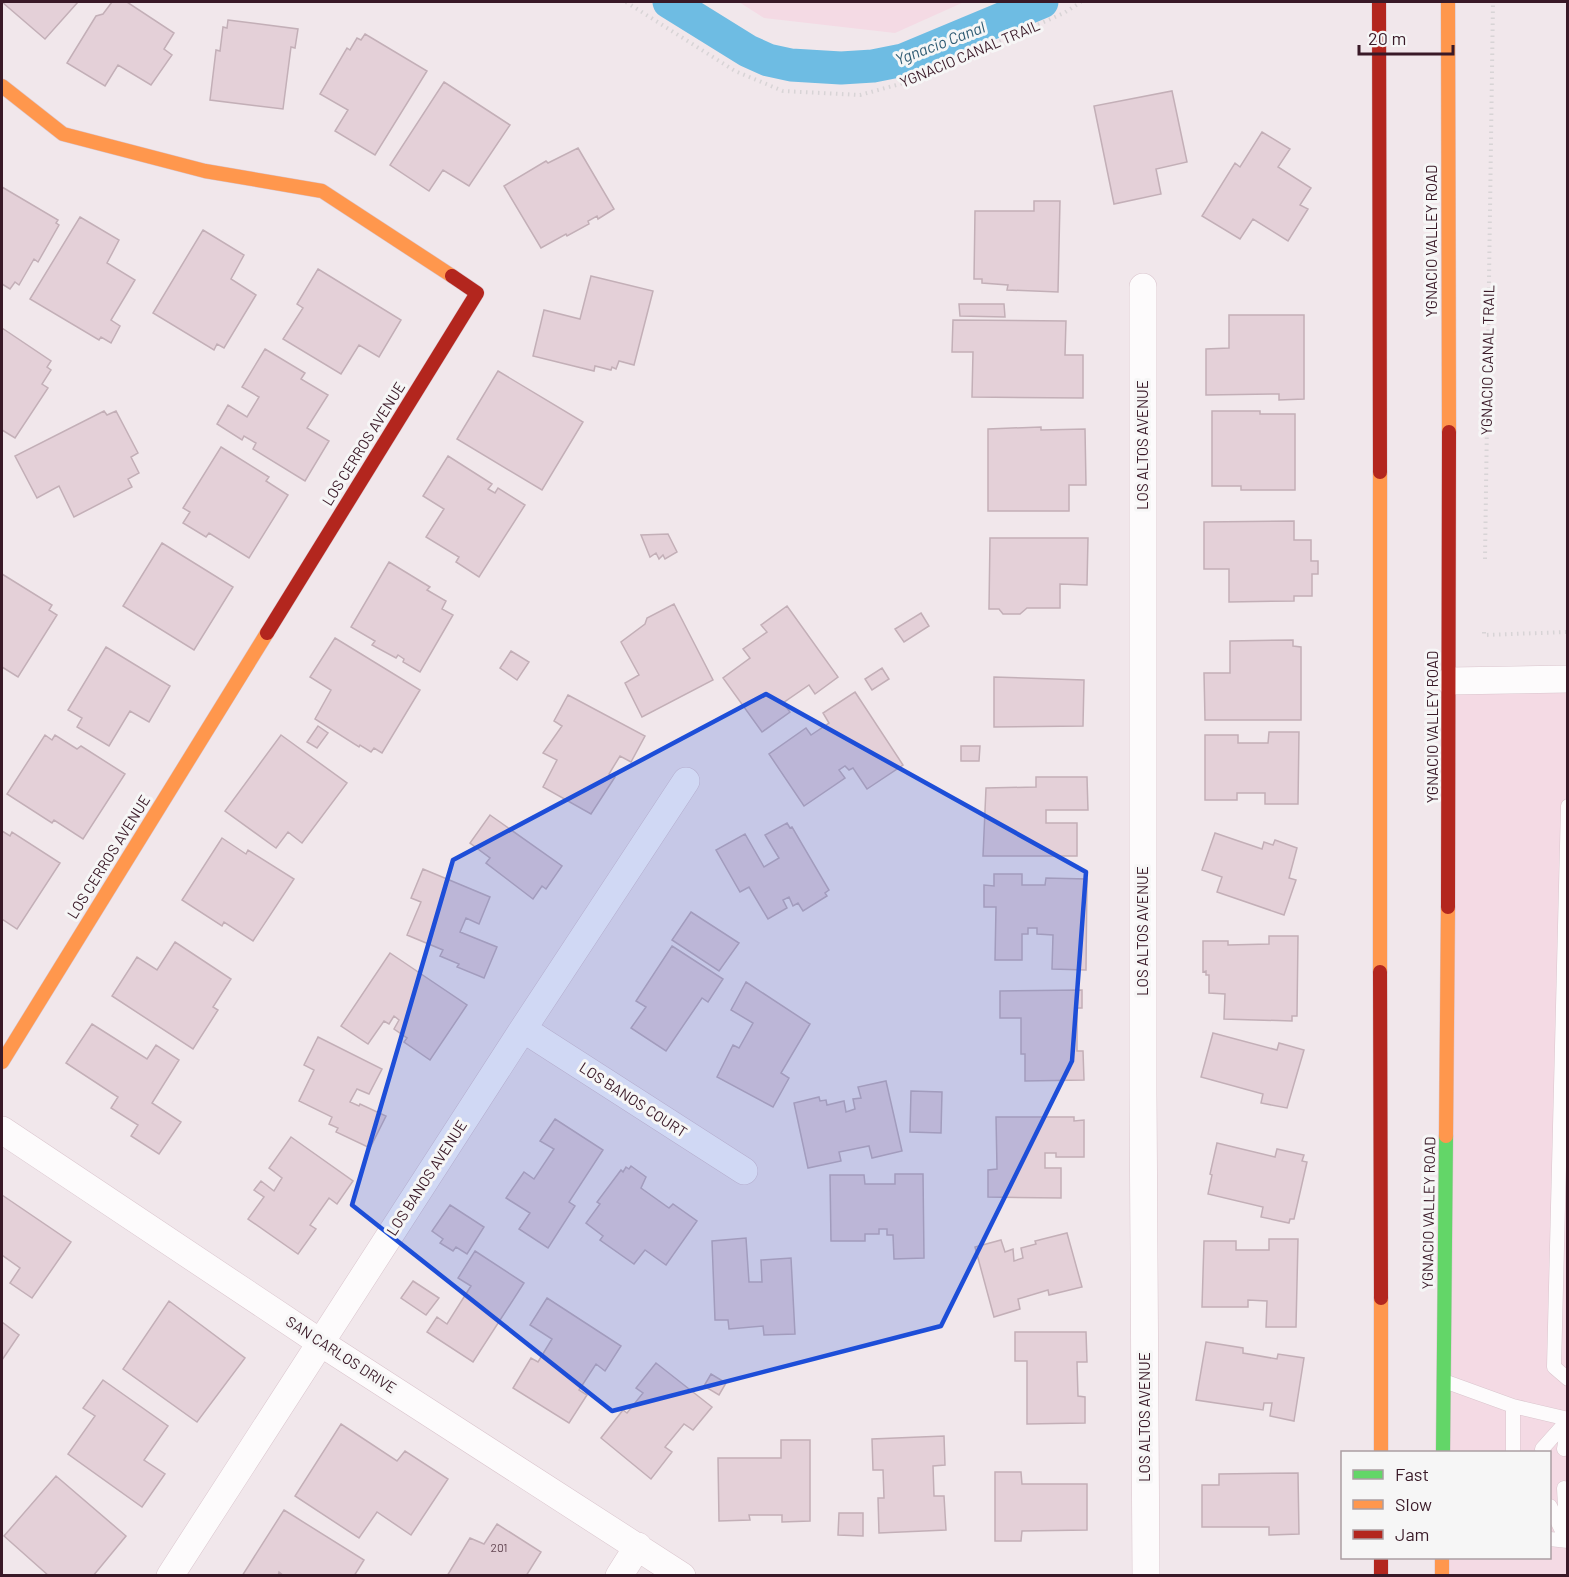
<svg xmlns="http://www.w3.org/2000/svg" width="1569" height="1577" viewBox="0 0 1569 1577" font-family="Barlow,sans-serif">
<rect width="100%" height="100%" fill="#f1e7eb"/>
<path fill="#f4dae4" d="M739 2H964L895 33 764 18Z
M1567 679V1575L1442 1576V1558H1550V1452H1443L1450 681Z"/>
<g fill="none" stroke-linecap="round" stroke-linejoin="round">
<path stroke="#6ebce3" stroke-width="33" d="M669 2 748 51 768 60 791 65 841 68 873 66 903 60 1042 2"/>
</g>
<path fill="#e4d0d8" stroke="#c3afb7" stroke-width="1.5" d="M2 2H78L45 39Z
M112 2H127L174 33 164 49 172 55 151 85 118 65 105 86 67 63 96 16 103 14Z
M228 20 298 29 295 48 291 47 283 109 210 100 216 50 220 51 223 27 227 28Z
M365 34 427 71 375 155 335 131 348 110 320 94 347 48 350 50 357 38 361 40Z
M444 82 510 125 469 186 443 170 429 191 390 165Z
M1172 91 1187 162 1156 169 1161 194 1114 204 1094 106Z
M1262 132 1290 149 1278 167 1311 188 1300 205 1308 209 1288 241 1253 219 1240 239 1202 216 1235 163 1240 167Z
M578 148 614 209 598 219 597 216 588 221 589 224 567 236 566 234 541 248 504 186 546 161 548 163Z
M2 187 58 220 56 223 59 225 38 262 34 259 19 285 15 282 10 289 2 284Z
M1034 201H1060L1058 292 1007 290 1008 285 982 283V279H974L975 211H1034Z
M80 217 119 240 107 263 135 280 111 320 120 326 111 343 101 337 99 340 30 299Z
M203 230 244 255 231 279 256 295 224 348 217 344 214 350 153 313Z
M318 269 401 320 379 357 359 345 341 374 283 339 303 308 297 304Z
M591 276 653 291 634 365 619 361 616 369 612 367 611 370 595 366 594 371 533 356 544 310 580 319Z
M959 304H1004L1005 317 960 316Z
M1229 315H1304V399L1279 400V394L1206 395V349L1229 348Z
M953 320 1066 321 1065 355H1083V398L972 397 973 352H952Z
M2 328 51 361 47 367 51 370 42 384 48 388 15 438 2 430Z
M265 349 305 373 301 379 328 395 307 428 329 441 305 481 253 449 256 443 244 436 242 440 217 424 228 405 247 417 259 397 242 387Z
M498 371 583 422 542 490 457 439Z
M104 411 107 415 116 411 138 453 131 457 139 473 128 479 132 487 74 517 59 486 37 498 15 456Z
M1212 411H1260V414H1295V490H1241V486H1212Z
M1041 427V430L1085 429 1086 485H1069V511H988V429Z
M221 447 269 477 266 481 288 495 249 558 209 533 206 537 183 523 190 512 183 508Z
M448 456 492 484 488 489 495 493 498 488 525 505 479 577 456 562 459 557 426 537 444 509 423 496Z
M1294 521V540H1311V561H1318V574H1312V596H1294V601L1229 602V569H1204V522Z
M668 534 677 552 665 559 663 555 659 559 656 553 650 557 641 535Z
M990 538H1088L1087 585 1060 584V608H1027L1020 614H1003L999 609H989Z
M162 543 233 587 194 650 123 606Z
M389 562 430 587 427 590 446 601 442 609 453 615 420 672 403 662 404 659 398 655 396 658 372 645 375 641 351 627Z
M2 574 52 605 49 610 57 615 18 677 2 667Z
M674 604 713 680 642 717 625 683 639 675 621 642 645 624 647 618Z
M787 606 838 677 815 694 809 685 783 703 790 712 762 732 723 678 750 658 743 649 767 632 761 625Z
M921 613 929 626 904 642 895 629Z
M335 638 420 690 382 753 374 748 371 752 360 745 359 747 315 719 331 690 310 677Z
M1293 640V646L1301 647V720H1205L1204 673H1230V641Z
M106 647 170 686 149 722 130 711 109 746 77 727 82 718 68 710Z
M511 651 529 662 517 680 500 668Z
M882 668 889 679 872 690 865 679Z
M994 677 1084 680 1083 726 994 727Z
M855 692 903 765 867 789 853 768 849 770 845 766 839 770 845 778 804 806 769 754 806 728 811 735 829 723 823 713Z
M568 695 645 736 631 762 620 756 609 774 615 777 591 814 543 787 557 760 543 753 562 726 554 721Z
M318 726 328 733 317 748 307 742Z
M1269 732H1299L1298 804H1265V793H1237V800H1205V735H1238V743H1268Z
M45 735 52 740 55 735 77 749 81 746 125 774 83 839 54 820 52 823 7 794Z
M281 735 347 783 302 843 288 832 276 848 225 811Z
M961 746H980L979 761H961Z
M1036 777H1087L1088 810H1046V823H1077V856H983L986 788 1036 787Z
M490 815 562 866 546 889 542 886 533 899 486 863 490 858 470 843Z
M787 823 790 828 792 827 829 890 825 893 827 896 803 911 798 903 793 906 789 897 783 900 787 908 768 919 749 887 740 892 716 850 745 834 764 867 779 858 765 835Z
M2 831 10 836 12 832 60 863 17 929 2 919Z
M1215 833 1262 849 1264 842 1273 845 1275 840 1297 848 1289 878 1296 880 1284 915 1217 892 1222 877 1202 870Z
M222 838 246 854 248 850 294 879 253 941 224 922 222 926 182 900Z
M423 869 490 897 479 924 466 918 460 932 497 947 484 978 457 967 459 964 440 956 443 950 407 935 421 902 411 898Z
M994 874H1022V885H1045L1046 878 1087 879 1086 970 1052 969 1053 935 1037 934V928H1028V934H1022V960H995L996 907H984V885L994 886Z
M691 912 739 943 719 971 672 940Z
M1269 936H1298L1297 1016H1292V1021L1224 1019 1225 994 1209 993V975H1206V971L1203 972V941H1228V945L1269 944Z
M175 942 231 979 213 1007 218 1010 193 1049 112 996 137 957 157 970Z
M672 946 723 979 708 1002 702 998 666 1051 631 1028 646 1007 636 1001Z
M390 953 467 1005 430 1060 404 1042 407 1038 394 1029 399 1020 394 1016 389 1024 384 1021 368 1044 341 1026Z
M746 982 810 1024 781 1073 789 1078 773 1107 717 1077 733 1045 739 1048 753 1023 731 1010Z
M1082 990V1008H1077V1051H1083L1084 1080 1025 1081V1054H1021V1018H1000V991Z
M92 1024 147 1059 156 1045 179 1060 152 1103 181 1122 159 1154 131 1136 138 1125 111 1108 118 1097 66 1063Z
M1213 1033 1277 1050 1279 1043 1304 1050 1287 1108 1261 1103 1263 1094 1201 1077Z
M318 1037 382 1069 369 1094 357 1089 350 1102 359 1106 360 1104 386 1116 370 1148 336 1132 338 1128 329 1124 332 1117 299 1101 314 1070 304 1065Z
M886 1081 902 1151 872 1158 869 1146 839 1152 841 1161 808 1168 794 1103 819 1097 820 1101 826 1100 827 1105 844 1101 846 1112 855 1109 853 1099 861 1098 858 1087Z
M911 1091 942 1092 941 1133 910 1132Z
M996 1117H1074V1121L1084 1120V1157H1056V1153H1045V1168H1061V1198L988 1197V1170L997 1169Z
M555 1119 603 1150 569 1202 575 1206 548 1248 519 1229 530 1213 506 1198 524 1172 534 1179 554 1149 540 1141Z
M291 1137 353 1181 337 1204 329 1198 310 1225 316 1229 298 1254 248 1219 264 1197 254 1190 261 1181 274 1191 282 1178 269 1168Z
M1217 1143 1275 1157 1277 1149 1304 1155 1302 1161 1307 1162 1294 1219H1290L1289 1223 1261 1217 1263 1207 1208 1194 1212 1175 1210 1174Z
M631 1166 646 1177 641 1188 669 1208 673 1204 697 1221 666 1265 645 1250 634 1264 600 1240 603 1236 586 1223 600 1204 597 1202 621 1170 623 1172 626 1167 629 1169Z
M895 1174H923L924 1258 894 1259 893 1235H887V1229H879V1234H865V1241H831L830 1175H864L865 1184H895Z
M2 1195 71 1242 32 1298 10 1283 20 1268 2 1255Z
M450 1205 484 1227 467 1254 456 1247 453 1251 440 1243 443 1239 432 1231Z
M1067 1233 1082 1287 1049 1295 1048 1290 1018 1299 1020 1309 994 1317 975 1247 1001 1240 1005 1252 1013 1249 1014 1261 1023 1258 1021 1248 1036 1244 1035 1241Z
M746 1238 749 1282H762L761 1260 791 1258 795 1334 764 1335 763 1326 729 1329 728 1320H715L712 1241Z
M1269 1239H1298L1296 1327H1266L1267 1301 1248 1300V1307H1202L1204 1241H1236V1250H1269Z
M475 1251 524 1283 473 1362 427 1332 437 1317 447 1324 471 1286 458 1278Z
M413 1281 439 1298 426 1315 401 1298Z
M547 1298 621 1346 605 1371 596 1364 579 1390 587 1395 569 1423 513 1388 531 1358 538 1362 552 1339 530 1325Z
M169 1301 245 1358 197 1422 123 1369Z
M2 1322 19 1335 2 1360Z
M1015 1332H1086L1087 1362H1077L1078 1396 1085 1397V1423L1027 1424V1361H1015Z
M1206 1342 1243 1348V1353L1277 1359 1278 1354 1304 1358 1294 1421 1270 1416 1272 1403H1264L1263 1410 1196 1400Z
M656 1363 712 1407 693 1430 684 1424 665 1447 672 1452 651 1479 601 1438 623 1410 627 1413 643 1393 636 1388Z
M711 1374 726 1383 719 1395 704 1386Z
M103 1380 168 1426 144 1460 165 1474 142 1507 68 1454 95 1416 83 1408Z
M341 1424 397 1461 405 1451 448 1479 411 1535 377 1512 359 1538 295 1496Z
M944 1436 945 1465 933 1466 934 1496H944L946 1530 879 1533 878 1498H884L883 1470H873L872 1439Z
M781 1440H810V1521L782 1522V1515H749L750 1520 719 1521 718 1458H781Z
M995 1472H1021L1022 1484H1087V1530L1022 1531 1021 1541H995Z
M1298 1473 1299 1534 1269 1535V1527H1202V1485H1219V1474Z
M56 1476 126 1536 93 1576H49L4 1536Z
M284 1510 364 1560 354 1576H284L279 1572 278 1576H242Z
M839 1513H863V1536L838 1535Z
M497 1524 541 1552 526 1576H447L470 1538 484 1544Z"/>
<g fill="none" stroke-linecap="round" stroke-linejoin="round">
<defs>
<path id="lane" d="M1568 806 1554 1367 1568 1379
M1444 1381 1513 1406V1452
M1513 1406 1568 1419
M1542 1449 1568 1420
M1564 1449 1568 1426
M1564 1488 1567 1541
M1550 1506 1564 1535
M1550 1539 1568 1541"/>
<path id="street" d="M1143 287V1093L1146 1576
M1450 681 1568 679
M523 1029 744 1171
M2 1130 321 1343 682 1576
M170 1576 523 1029 686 781
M619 1576 638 1546"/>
<path id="fast" d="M1443 1452 1446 1136"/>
<path id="slow" d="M1448 2 1449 432
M2 86 63 134 205 171 322 191 452 276
M1380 472V972
M2 1062 267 633
M1446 1136 1448 907
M1381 1298V1452
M1442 1558V1576"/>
<path id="jam" d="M1379 2 1380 472
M267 633 477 293 452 276
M1448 907 1449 432
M1380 972 1381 1298
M1381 1558V1576"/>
</defs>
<use href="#lane" stroke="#dac5cd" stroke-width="15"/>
<use href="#street" stroke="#dac5cd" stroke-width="28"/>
<use href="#fast" stroke="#dac5cd" stroke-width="15"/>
<use href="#slow" stroke="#dac5cd" stroke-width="15"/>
<use href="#jam" stroke="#dac5cd" stroke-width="15"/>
<path stroke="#d8d4d6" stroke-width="4" stroke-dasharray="1.5 4.5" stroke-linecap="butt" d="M626 2 735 71 783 91 860 95 911 81 1064 13 1081 2
M1485 559 1493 2
M1484 632V635L1568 632"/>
<use href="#lane" stroke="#fdfbfc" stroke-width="14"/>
<use href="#street" stroke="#fdfbfc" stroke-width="27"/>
<use href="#fast" stroke="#63d668" stroke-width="14"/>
<use href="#slow" stroke="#ff974d" stroke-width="14"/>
<use href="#jam" stroke="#b3261e" stroke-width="14"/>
</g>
<path fill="#1d4ed8" fill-opacity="0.2" stroke="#1d4ed8" stroke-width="4.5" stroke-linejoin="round" d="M766 694 1086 872 1072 1061 941 1326 612 1411 352 1205 453 860Z"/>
<g text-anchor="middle" stroke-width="6" stroke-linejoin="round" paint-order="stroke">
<g font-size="12" fill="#644753">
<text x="499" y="1552">201</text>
</g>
<g font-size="15" fill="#391927" stroke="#f6f6f6">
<text transform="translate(970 54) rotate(-23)" y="5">YGNACIO CANAL TRAIL</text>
<text transform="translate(1432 241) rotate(-90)" y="5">YGNACIO VALLEY ROAD</text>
<text transform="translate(1488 360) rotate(-89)" y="5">YGNACIO CANAL TRAIL</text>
<text transform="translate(364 444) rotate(-58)" y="5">LOS CERROS AVENUE</text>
<text transform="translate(1143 445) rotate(-90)" y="5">LOS ALTOS AVENUE</text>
<text transform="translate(1433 727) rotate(-90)" y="5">YGNACIO VALLEY ROAD</text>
<text transform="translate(109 857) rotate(-58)" y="5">LOS CERROS AVENUE</text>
<text transform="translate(1143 931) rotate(-90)" y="5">LOS ALTOS AVENUE</text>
<text transform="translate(633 1100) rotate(33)" y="5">LOS BANOS COURT</text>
<text transform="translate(427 1178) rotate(-57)" y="5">LOS BANOS AVENUE</text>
<text transform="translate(1429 1213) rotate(-89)" y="5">YGNACIO VALLEY ROAD</text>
<text transform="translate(341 1355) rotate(33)" y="5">SAN CARLOS DRIVE</text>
<text transform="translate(1145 1417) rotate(-90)" y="5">LOS ALTOS AVENUE</text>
</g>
<g font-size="16" font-style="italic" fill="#2d5a72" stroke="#f6f6f6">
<text transform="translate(940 43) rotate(-21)" y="6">Ygnacio Canal</text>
</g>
</g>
<rect width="1569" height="1577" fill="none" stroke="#391927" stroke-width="6"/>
<rect x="1341" y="1451" width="210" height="108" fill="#f6f6f6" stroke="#aa9ea3" stroke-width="1.5"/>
<rect x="1353" y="1470" width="30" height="9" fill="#63d668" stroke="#aa9ea3" stroke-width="1.5"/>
<text x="1395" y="1481" font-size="18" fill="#391927">Fast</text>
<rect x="1353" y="1500" width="30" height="9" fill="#ff974d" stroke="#aa9ea3" stroke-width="1.5"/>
<text x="1395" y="1511" font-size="18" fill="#391927">Slow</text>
<rect x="1353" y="1530" width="30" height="9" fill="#b3261e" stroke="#aa9ea3" stroke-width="1.5"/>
<text x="1395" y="1541" font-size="18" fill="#391927">Jam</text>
<path d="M1359 45v9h94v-9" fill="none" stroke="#391927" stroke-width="3"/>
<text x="1368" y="45" font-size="18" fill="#391927" stroke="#f6f6f6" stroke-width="4.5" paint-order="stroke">20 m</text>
</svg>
